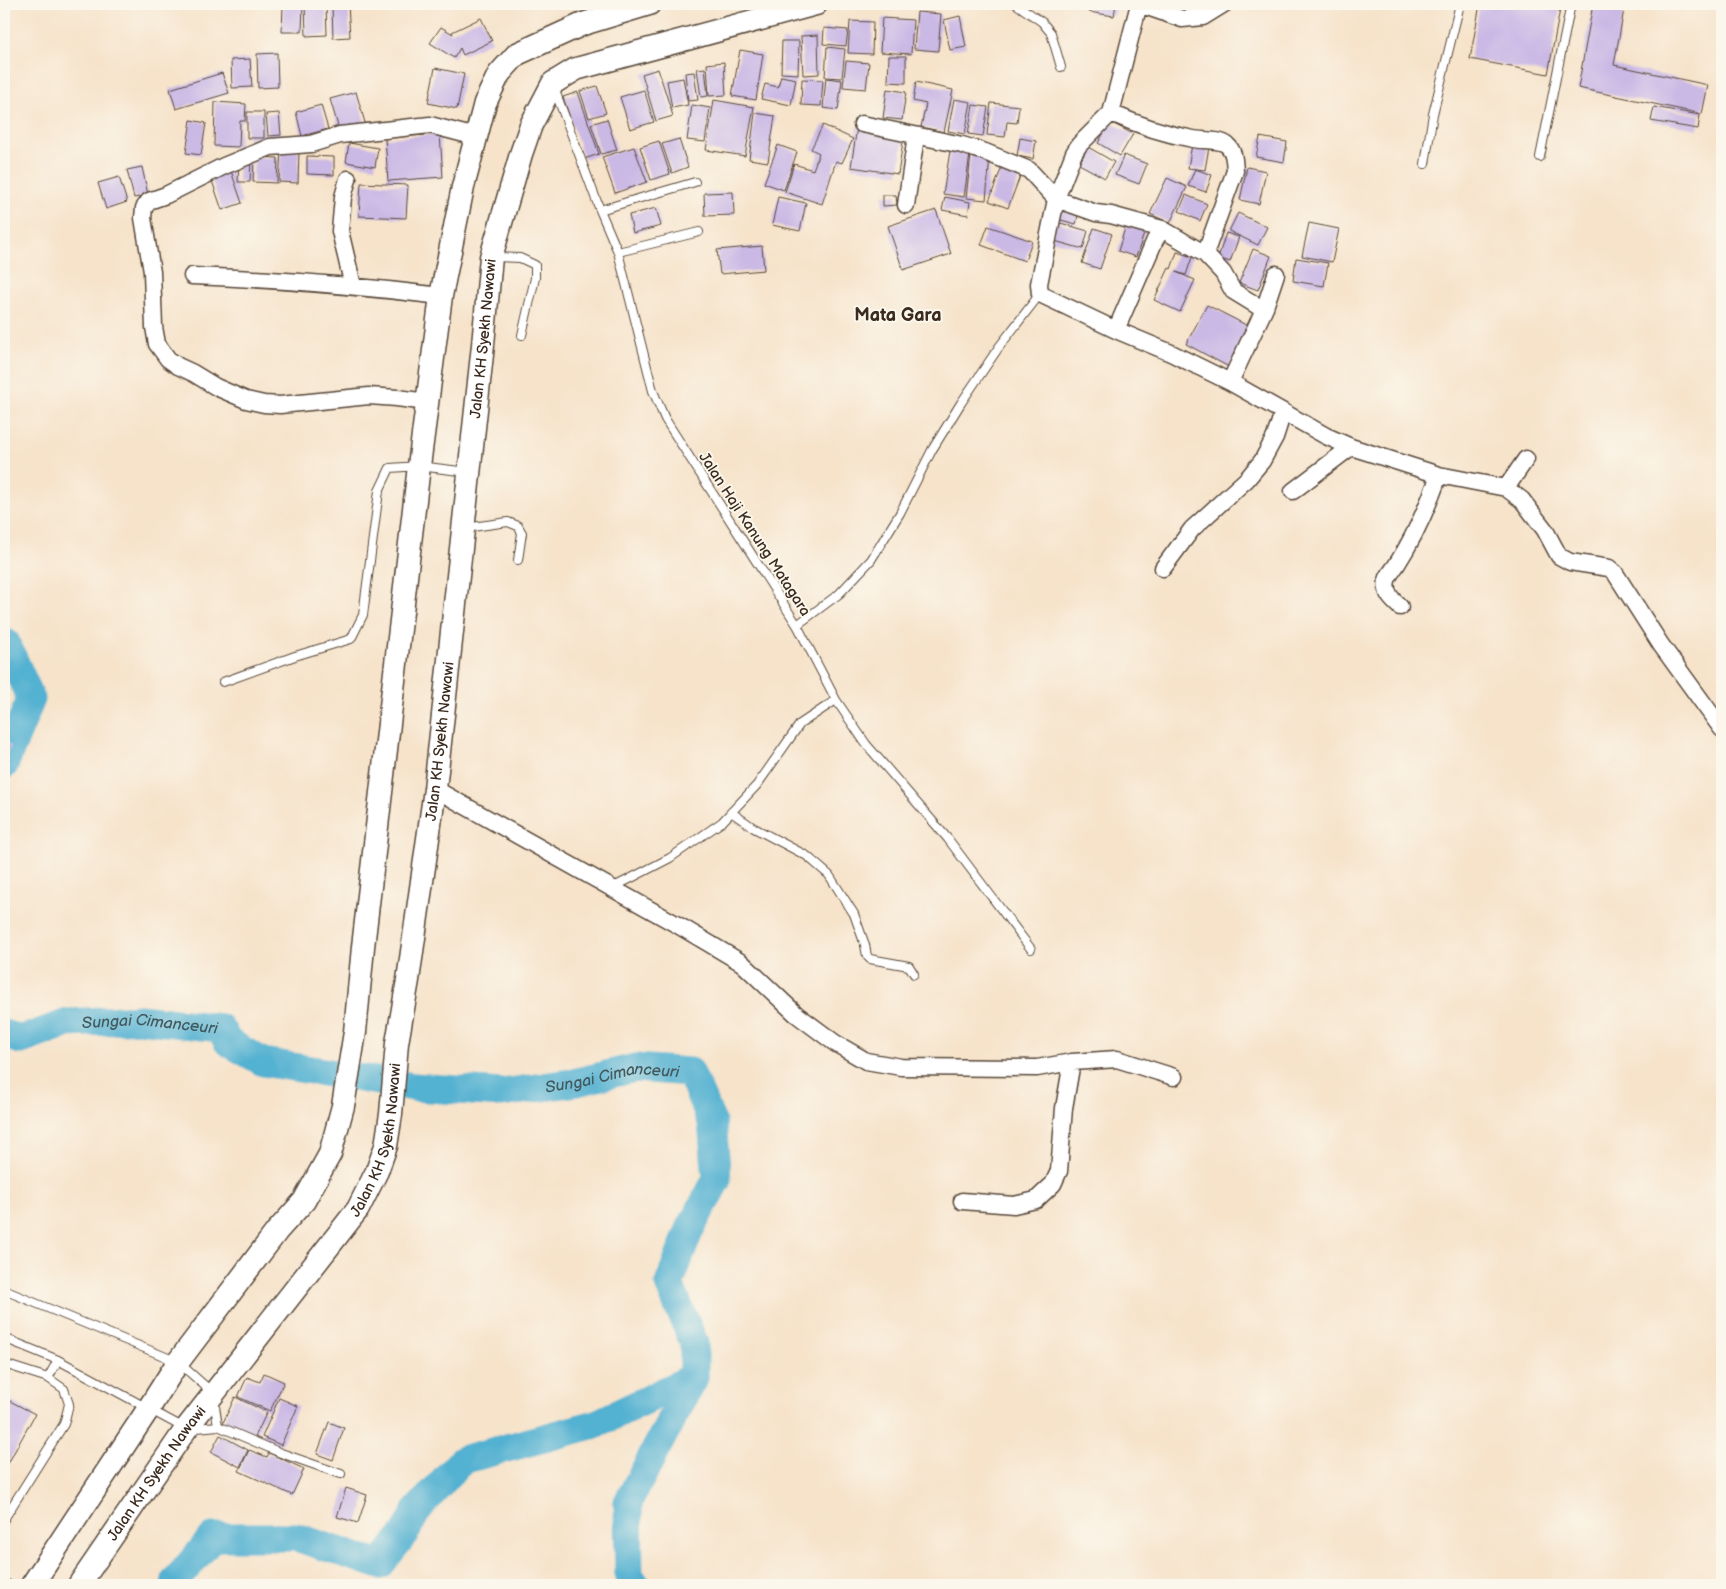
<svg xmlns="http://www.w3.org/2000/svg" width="1726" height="1589" viewBox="0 0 1726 1589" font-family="'Balsamiq Sans',sans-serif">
<rect width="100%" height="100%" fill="#fbf7ec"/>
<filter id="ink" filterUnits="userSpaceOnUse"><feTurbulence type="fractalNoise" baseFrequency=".02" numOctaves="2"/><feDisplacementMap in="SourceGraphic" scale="10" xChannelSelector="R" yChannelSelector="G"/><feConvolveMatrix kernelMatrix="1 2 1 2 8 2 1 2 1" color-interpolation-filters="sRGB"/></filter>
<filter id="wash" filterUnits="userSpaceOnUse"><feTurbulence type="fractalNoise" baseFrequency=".0096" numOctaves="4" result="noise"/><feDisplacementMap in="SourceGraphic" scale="20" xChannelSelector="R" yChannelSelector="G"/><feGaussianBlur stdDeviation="1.12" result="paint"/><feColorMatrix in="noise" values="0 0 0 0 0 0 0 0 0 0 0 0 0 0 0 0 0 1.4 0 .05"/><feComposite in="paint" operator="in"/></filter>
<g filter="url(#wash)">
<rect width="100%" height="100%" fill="#f6e3ca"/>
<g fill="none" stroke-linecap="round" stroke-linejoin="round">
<g stroke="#53b1d1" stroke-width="29">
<path d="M4 644 6 643 31 699 4 765"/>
<path id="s1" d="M4 1034 21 1040 68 1023 140 1019 220 1028 228 1042 263 1062 414 1087 502 1093 577 1082 635 1068 690 1072 712 1122 717 1179 690 1229 669 1284 694 1343V1377L596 1424 462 1460 418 1509 405 1533 380 1565 296 1537H213L176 1580 175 1585"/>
<path d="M636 1585 629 1575 628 1502 694 1377"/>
</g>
</g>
<g id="blocks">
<path fill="#cab8e5" d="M283 4H303L302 32H282Z
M305 4H326L327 35 306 36Z
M332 4H348L350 37 333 38Z
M1091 4H1116L1114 16 1089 12Z
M1480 4H1561L1548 74 1470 59Z
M1593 4H1625L1614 65 1708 85 1702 114 1578 88Z
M917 12 941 14 938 51 914 49Z
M960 16 966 47 950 50 944 20Z
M481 18 492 41 463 55 460 48 454 58 430 43 441 27 453 34 452 32Z
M882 18 913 20 911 54 880 52Z
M850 21 873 22 872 54 848 53Z
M824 28 848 30 846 46 823 44Z
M818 35 819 74 803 75 801 36Z
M782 41H799L798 74 781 73Z
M827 47 845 49 842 78 825 77Z
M740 50 763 54 756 100 732 96Z
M277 53 278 87 258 88 257 54Z
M889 56H906V83L888 82Z
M250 59 252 87 232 88 231 60Z
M846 61 869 63 866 89 843 87Z
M724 62 726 95 709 96 707 64Z
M435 68 464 74 457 109 428 103Z
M705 68 708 96 701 97 697 69Z
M658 69 673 116 656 121 642 74Z
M694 72 698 100 688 101 685 73Z
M222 73 229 93 176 109 170 89Z
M781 76 796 79 791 105 761 99 765 84 778 87Z
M683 78 688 105 672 108 667 81Z
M826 78 842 80 838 110 823 108Z
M802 79 823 80 821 106 801 105Z
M916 82 953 90 944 132 921 127 926 104 913 101Z
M597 86 606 113 589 118 580 91Z
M887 89 906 92 902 120 883 118Z
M644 90 654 122 630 129 620 97Z
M356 92 366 126 340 133 330 99Z
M578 92 599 154 584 159 563 97Z
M954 99 971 102 965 134 948 131Z
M714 100 754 107 745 156 706 150Z
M215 102 246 104 245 121H240L239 147 214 146Z
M991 103 1019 106 1017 123 1007 122 1005 137 987 135Z
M321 105 328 129 302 136 296 112Z
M692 105 710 108 705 142 687 140Z
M973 105 988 107 983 136 968 134Z
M1654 107 1700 115 1698 129 1651 121Z
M247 112H264V138H247Z
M279 113 281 135 268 136 266 114Z
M755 113 775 116 768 162 749 159Z
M607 119 617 150 601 154 591 124Z
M191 120 206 123 201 155 186 153Z
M1110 122 1133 134 1120 156 1098 143Z
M823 125 853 139 842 163 836 161 822 204 785 192 794 164 813 170 819 153 811 149Z
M857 127 904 135 898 174 851 167Z
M440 134 443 177 388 181 385 138Z
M1260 137 1287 142 1284 162 1256 157Z
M1020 138 1036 141 1033 159 1017 156Z
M679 139 688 167 672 173 662 144Z
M659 141 670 174 651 180 640 147Z
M349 143 378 148 375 167 346 162Z
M1192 144 1209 147 1205 170 1188 168Z
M778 145 797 152 784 190 764 183Z
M634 147 647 182 615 193 602 157Z
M1088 147 1114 162 1105 178 1079 164Z
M281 150 299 151 298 183 279 182Z
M950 151 970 154 964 197 943 194Z
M971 155 990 157 986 200 966 198Z
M1124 155 1147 164 1139 184 1115 175Z
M307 156 334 157V175L307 174Z
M254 157 278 158 277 183 253 182Z
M239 160H251L250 182H238Z
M1003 164 1022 171 1008 208 989 201Z
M142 167 148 195 134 198 127 170Z
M1247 167 1266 171 1259 204 1240 200Z
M1195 169 1212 175 1206 192 1188 186Z
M231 171 242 203 222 210 211 178Z
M119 177 127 202 106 209 98 183Z
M1167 178 1187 187 1170 223 1150 214Z
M361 183 408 185 406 218 359 216Z
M733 192 734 215 705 216 704 193Z
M883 195H896L897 205 883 206Z
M1186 195 1207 204 1200 221 1179 211Z
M778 197 806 203 800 231 772 225Z
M945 197 970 202 968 215 942 210Z
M1061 203 1080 208 1076 224 1057 219Z
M656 208 661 226 633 233 629 215Z
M936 210 951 254 903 270 888 226Z
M1238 213 1267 227 1258 245 1229 231Z
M1057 222 1088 231 1083 249 1051 240Z
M1309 223 1339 229 1332 262 1302 256Z
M1126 225 1145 231 1136 257 1118 251Z
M988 226 1032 241 1025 261 981 245Z
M1094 228 1112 234 1100 269 1082 263Z
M1226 233 1239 237 1230 262 1218 258Z
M762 246 764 270 720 274 717 250Z
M1253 249 1271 256 1258 290 1239 283Z
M1177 252 1192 257 1186 275 1176 272 1195 280 1180 312 1154 300 1169 268 1171 269Z
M1296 258 1328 263 1324 286 1293 281Z
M1207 305 1250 327 1229 367 1186 344Z
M4 741 11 746 4 756Z
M264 1373 284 1382 270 1411 238 1397 247 1377 260 1382Z
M235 1397 267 1412 254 1439 222 1425Z
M4 1398 35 1414 4 1471Z
M279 1398 298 1406 281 1445 262 1437Z
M329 1422 344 1428 333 1460 317 1454Z
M220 1435 248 1450 240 1467 211 1452Z
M249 1450 267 1457 269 1453 304 1469 292 1495 239 1471Z
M346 1488 367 1495 358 1523 337 1517Z"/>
</g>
</g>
<g filter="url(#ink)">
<use href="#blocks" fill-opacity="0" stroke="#574638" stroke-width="1"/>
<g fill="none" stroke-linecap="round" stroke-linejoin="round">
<defs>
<path id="lane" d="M1016 4 1042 22 1051 33 1061 67
M554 88 600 210 618 252 653 391 665 419 797 625 836 700 866 744 948 839 1031 949
M1540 157 1571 4
M1425 164 1433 114 1460 4
M600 210 695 182
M618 252 699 232
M493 257 520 258 535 265V278L522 335
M465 528 508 522 518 526 522 533 518 560
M797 625 839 594 871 560 900 513 932 450 961 403 999 347 1040 294
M223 682 295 656 351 639 363 615 379 491 390 468 419 466 468 472
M731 812 754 828 807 856 829 875 854 914 865 945 867 956 870 959 909 966 914 974
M612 888 670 858 722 822 757 785 800 724 836 700
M4 1290 178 1362 213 1393 218 1426
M4 1338 58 1360 186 1429 218 1426 281 1453 341 1474
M4 1364 48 1378 64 1389 69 1404 64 1424 4 1519
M48 1378 58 1360
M4 1582 9 1585"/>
<path id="street" d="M1139 4 1111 113 1079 145 1074 153 1056 199 1039 284 1040 294 1116 330 1171 353 1230 382 1326 436 1351 447 1439 475 1506 488 1522 500 1545 530 1559 556 1570 562 1609 568 1615 573 1661 645 1722 729
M1139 4 1182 19 1203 17 1224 4
M1111 113C1138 125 1165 134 1193 139 1203 141 1220 139 1227 145 1235 152 1234 162 1235 171L1205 254 1223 273 1233 291 1264 310
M862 124 962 145 985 152 1029 170 1056 199 1096 213 1111 215 1162 229
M348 179 343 197 340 231 353 286
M906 205 916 136
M192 276C276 279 358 286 441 296
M1116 330 1155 240 1162 229 1205 254
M1230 382 1264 310 1276 274
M427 402 397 398 369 396 280 405 264 404 246 400 216 387 193 373 178 366 168 359 157 344 154 327 152 272 143 218 144 208 149 201 166 195 224 166 270 147 311 144 340 135 430 125 476 137
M1506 488 1526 459
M1293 491 1351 447
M1163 568 1192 529 1247 479 1262 461 1275 437 1283 412
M1400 607C1395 602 1388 597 1387 589 1384 579 1392 572 1397 564 1415 536 1428 506 1439 475
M435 789 683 928 742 963 796 1014 835 1043 866 1061 901 1067 1037 1068 1072 1062 1117 1059 1174 1077
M962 1201 1014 1205 1036 1200 1053 1184 1059 1171 1064 1108 1072 1062"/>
<g id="secondary">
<path d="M32 1585 149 1408 178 1362 277 1231 304 1201 330 1154 343 1106 355 1032 363 947 419 466 441 296 463 187 485 103 499 74 517 54 583 24 649 4"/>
<path id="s2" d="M79 1585 186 1429 358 1209 377 1171 386 1146 391 1114 397 1043 408 980 435 789 483 345 491 257 521 154 531 125 553 83 576 69 816 4"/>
</g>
</defs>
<use href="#lane" stroke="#574638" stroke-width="10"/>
<use href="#street" stroke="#574638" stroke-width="19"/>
<use href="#secondary" stroke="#574638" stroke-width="25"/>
<use href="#lane" stroke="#fff" stroke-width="8"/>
<use href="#street" stroke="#fff" stroke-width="16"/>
<use href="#secondary" stroke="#fff" stroke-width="22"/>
</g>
</g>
<g text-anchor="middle" stroke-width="4" stroke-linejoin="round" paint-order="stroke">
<g font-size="15" fill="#3b2a1e" stroke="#fbf7ec">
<text dy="5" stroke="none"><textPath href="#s2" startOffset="1351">Jalan KH Syekh Nawawi</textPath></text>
<text transform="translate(755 534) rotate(57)" y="5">Jalan Haji Kanung Matagara</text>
<text dy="5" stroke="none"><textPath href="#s2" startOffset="946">Jalan KH Syekh Nawawi</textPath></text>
<text dy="5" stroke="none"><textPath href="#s2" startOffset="541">Jalan KH Syekh Nawawi</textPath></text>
<text dy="5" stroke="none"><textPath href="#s2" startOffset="136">Jalan KH Syekh Nawawi</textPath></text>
</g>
<g font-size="16" font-style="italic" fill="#43595d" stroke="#fbf7ec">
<text dy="6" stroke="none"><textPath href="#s1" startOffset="150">Sungai Cimanceuri</textPath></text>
<text dy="6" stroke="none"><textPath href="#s1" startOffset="630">Sungai Cimanceuri</textPath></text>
</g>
<g font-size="18" font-weight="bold" fill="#3b2a1e" stroke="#fbf7ec">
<text x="898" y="321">Mata Gara</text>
</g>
</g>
<rect width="1726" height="1589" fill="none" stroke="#fbf7ec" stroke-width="20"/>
</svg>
